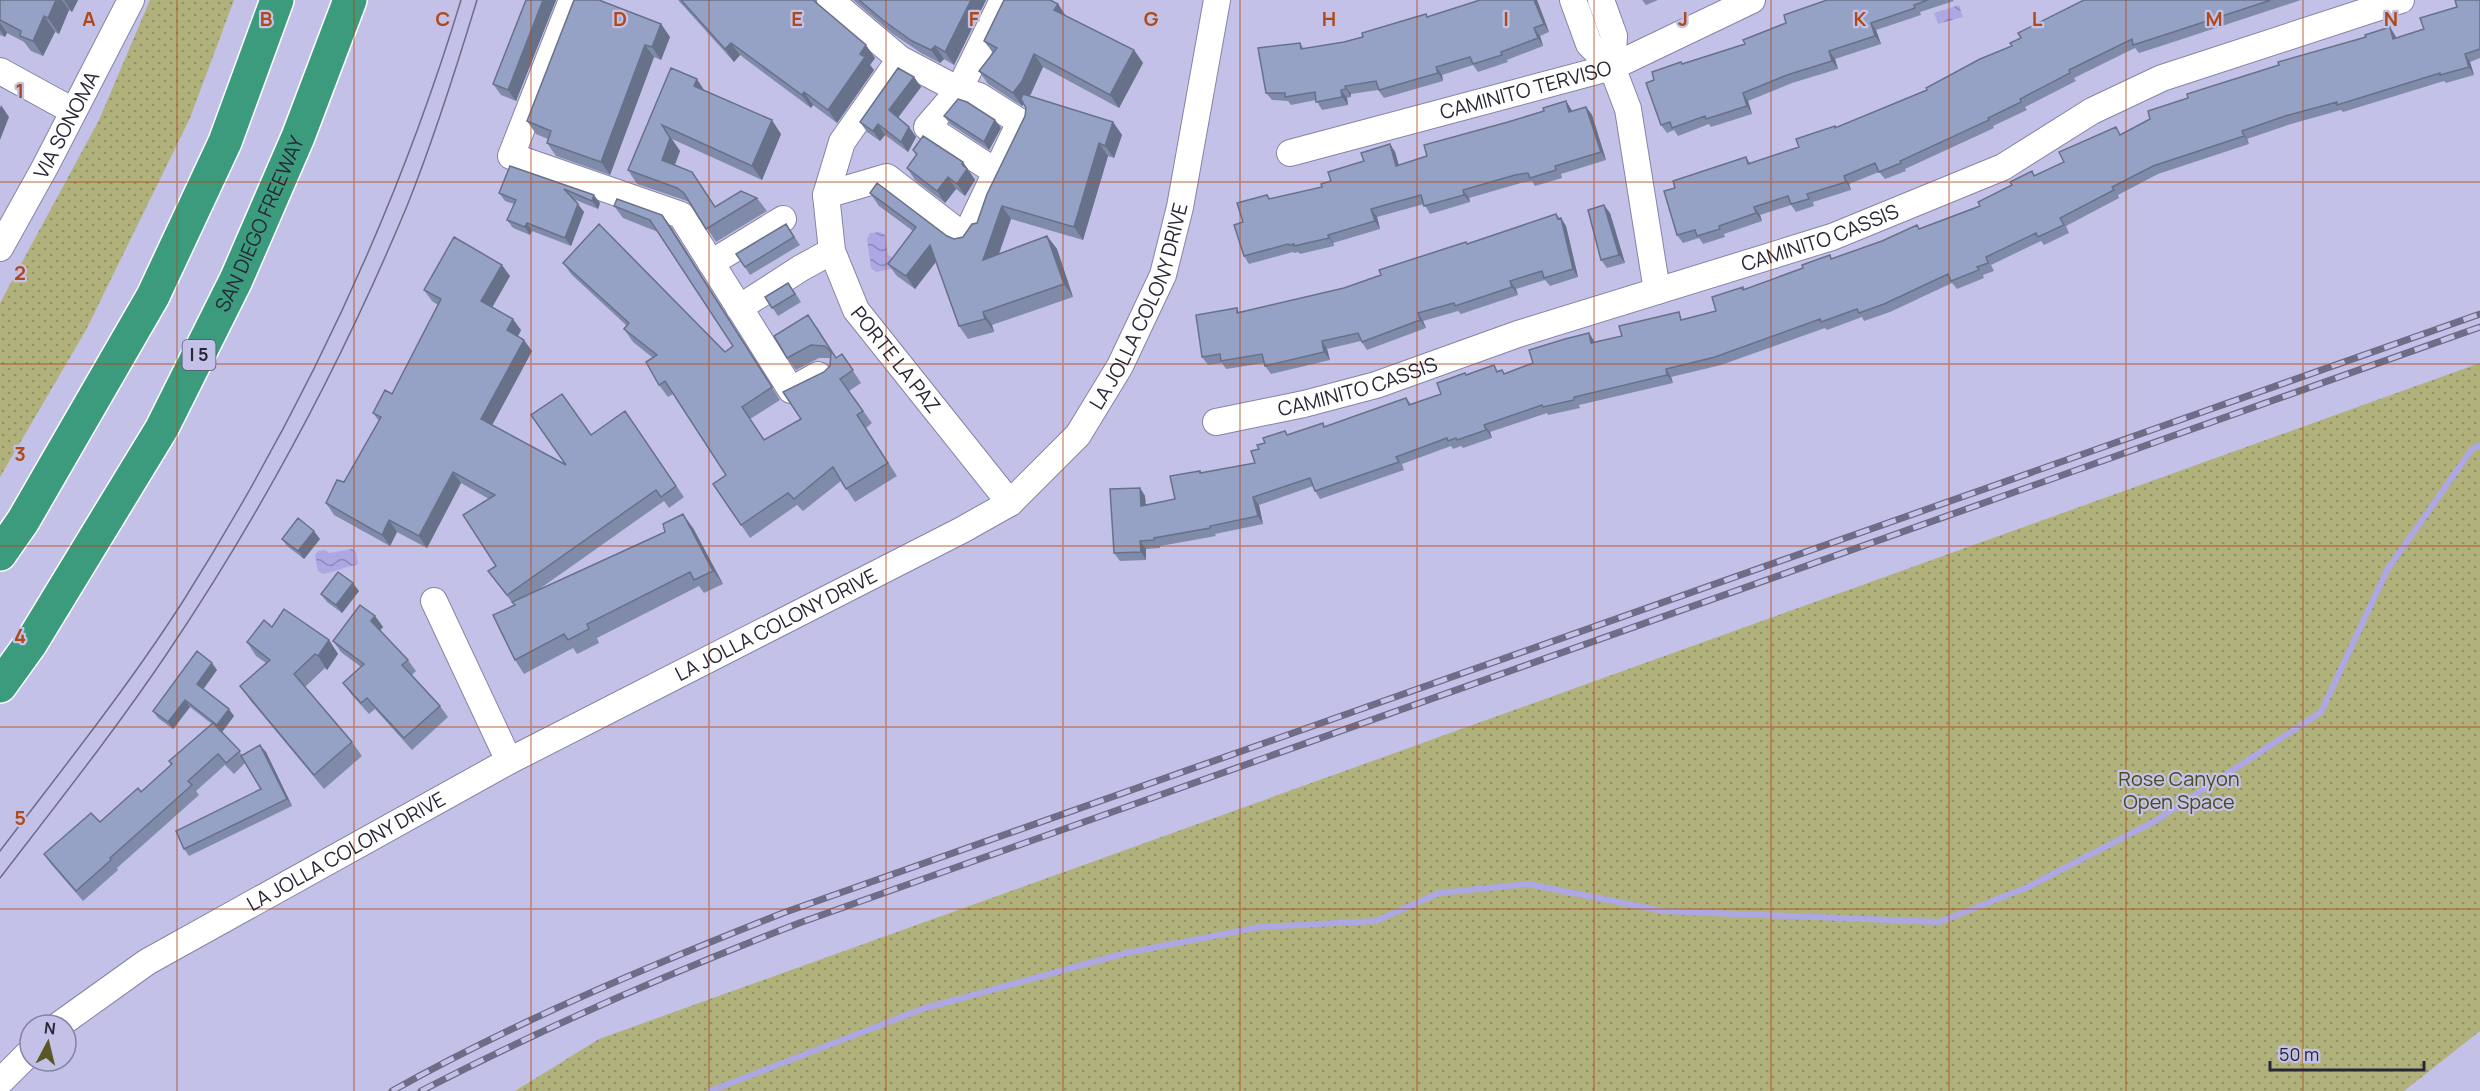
<svg xmlns="http://www.w3.org/2000/svg" width="2480" height="1091" viewBox="0 0 2480 1091" font-family="Manrope,sans-serif">
<defs>
<pattern id="grass-dots" width="8" height="8" patternUnits="userSpaceOnUse" patternTransform="scale(1.5)"><rect width="8" height="8" fill="#b1b27b"/><path d="M2 2h.1M6 6h.1" fill="none" stroke="#909166" stroke-width="1.8" stroke-linecap="round"/></pattern>
<pattern id="water-waves" width="16" height="10" patternUnits="userSpaceOnUse" patternTransform="scale(1.5)"><rect width="16" height="10" fill="#ada7e4"/><path d="M0 5q4-4 8 0t8 0" fill="none" stroke="#8d88ba"/></pattern>
</defs>
<rect width="100%" height="100%" fill="#c4c1e8"/>
<path fill="url(#grass-dots)" d="M150 0H234L190 118 86 330 0 477V303L99 120Z
M2480 363V1031L2404 1091H515L599 1039Z"/>
<path fill="url(#water-waves)" d="M1959 5 1963 17 1938 24 1934 13Z
M880 232 885 235 888 255 892 257 893 265 891 269 876 272 871 268 867 239 870 233Z
M352 549 356 552 358 563 356 565C344 567 335 572 323 574L318 571 315 555 318 551 325 550 329 553Z"/>
<g fill="none" stroke-linecap="round" stroke-linejoin="round">
<path stroke="#ada7e4" stroke-width="6" d="M710 1091 922 1009 1126 953 1260 927 1376 921 1439 893 1528 884 1663 911 1939 922 2028 887 2157 820 2321 712 2387 570 2472 449 2480 445"/>
<defs>
<g id="minor">
<path d="M572 0 511 156 681 215 791 390 818 375"/>
<path d="M830 0 900 59"/>
<path id="s1" d="M1003 0 959 90 900 59 842 142 826 195 832 251 856 310 1010 503"/>
<path d="M1573 0 1589 44 1612 67 1628 109 1657 291"/>
<path d="M1601 0 1614 36 1612 67"/>
<path d="M0 71 73 111"/>
<path id="s2" d="M1290 153 1612 67 1752 0"/>
<path d="M826 195 887 177 965 237 1020 122 979 96 959 90 927 127 996 172"/>
<path id="s3" d="M0 248 45 167 131 0"/>
<path d="M711 263 783 219"/>
<path d="M739 308 801 268 832 251"/>
<path id="s4" d="M1216 422 1304 404 1376 385 1518 334 1832 237 2003 167 2092 111 2162 78 2401 0"/>
<path d="M434 601 509 761"/>
<path id="s5" d="M59 1025 147 962 509 761 962 530 1010 503 1078 435 1120 366 1163 275 1180 207 1217 0"/>
<path d="M0 1082 30 1052"/>
</g>
<g id="highway">
<path d="M0 554 23 521 153 296 225 142 277 0"/>
<path id="s6" d="M0 686 31 643 162 428 236 280 298 137 350 0"/>
</g>
</defs>
<use href="#minor" stroke="#8683a7" stroke-width="28"/>
<use href="#highway" stroke="#fff" stroke-width="36"/>
<use href="#minor" stroke="#fff" stroke-width="26"/>
<use href="#highway" stroke="#3b9b7c" stroke-width="33"/>
<path stroke="#6e6c86" stroke-width="1.5" d="M0 851C63 768 129 686 185 598 302 412 397 211 461 0
M0 878C56 805 114 732 166 655 261 514 342 362 407 206 434 139 456 69 477 0"/>
<defs>
<path id="rail" d="M392 1091C517 1021 649 966 783 913L2480 314
M421 1091C545 1027 672 972 802 922L2480 327"/>
</defs>
<use href="#rail" stroke="#6e6c86" stroke-width="7"/>
<use href="#rail" stroke="#c4c1e8" stroke-width="4.5" stroke-dasharray="14" stroke-linecap="butt"/>
</g>
<path fill="#808ba9" d="M0 0H78L72 12 69 10 59 34 55 32 43 56 31 51 24 42 7 33 5 37 0 35Z
M526 0H556L516 101 501 95 493 84Z
M678 0H816L817 4 875 58 870 65 874 70 837 123 813 105 811 108 740 55 734 62Z
M853 0H986L954 65 944 59 940 63 921 53 893 34Z
M1480 0H1537L1549 32 1540 36 1543 46 1507 60 1508 62 1478 72 1473 65 1442 75 1443 81 1384 98 1378 90 1351 94V97L1347 98 1348 105 1322 110 1316 100 1291 105 1288 101 1272 100 1266 93 1300 43 1304 49 1344 42 1427 17Z
M1642 0H1658L1646 5Z
M1827 0H1953L1954 1 1920 12 1921 15 1876 30 1881 44 1835 59 1838 69 1792 83 1748 101 1752 114 1711 127 1709 124 1678 136 1674 130 1667 133 1661 125 1654 80 1681 62 1683 64 1745 44 1786 23Z
M2084 0H2301L2161 46 2139 53 2135 48 2074 78 2076 81 2025 107 2027 110 1993 126 1994 128 1905 169 1906 171 1885 179 1879 172 1849 184 1851 190 1813 202 1814 206 1796 212 1791 205 1760 215 1762 221 1724 234 1725 237 1703 244 1699 238 1683 243 1677 235 1675 188 1746 157 1750 163 1799 147 1835 126 1836 128 1927 90 2012 46 2021 38Z
M2480 0V58L2470 62 2474 75 2446 83 2444 81 2343 112 2341 110 2291 124 2247 139 2249 144 2158 174 2118 195 2119 198 2066 226 2069 233 2044 245 2041 241 1991 265 1994 271 1983 275 1984 278 1957 289 1952 283 1890 312 1864 321 1862 317 1827 330 1825 328 1721 365 1671 377 1673 383 1579 405 1580 408 1548 415 1547 413 1490 432 1492 438 1463 448 1461 446 1453 449 1451 446 1402 464 1404 470 1320 499 1315 491 1313 486 1259 505 1263 524 1215 534 1216 536 1160 546V548L1146 549V560L1120 561 1114 553 1140 488 1145 496 1146 505 1175 499 1201 473 1255 463 1259 449 1265 443 1288 435 1326 427 1406 398 1411 404 1441 394 1465 373 1467 375 1502 370 1505 374 1533 363 1589 333 1595 343 1716 311 1743 287 1744 289 1920 229 1980 206 2012 185 2032 171 2035 176 2121 134 2395 35 2396 38 2424 29Z
M603 2 661 24 670 37 661 60 654 57 610 175 556 156 547 143 548 139 536 134 527 121Z
M1058 4 1066 16 1134 50 1143 63 1119 108 1043 67 1029 96 1113 122 1122 135 1114 158 1108 156 1083 240 1011 219 999 254 1047 236 1057 249 1073 297 992 325 994 332 968 339 959 326 936 261 915 289 897 276 888 264 913 231 879 206 870 193 947 236 954 239 963 237 977 223 1025 116 1026 108 1024 104 1022 106 988 84 979 71 993 53 984 41Z
M671 68 705 91 781 134 762 180 672 139 680 151 675 165 692 172 715 207 757 198 767 211 716 242 692 205 687 201 637 184 628 170Z
M914 77 921 87 898 118 909 127 916 137 908 152 885 135 880 141 867 132 860 122Z
M1566 101 1572 111 1586 107 1592 115 1606 160 1561 174 1562 178 1535 186 1532 181 1521 183 1469 198 1470 202 1430 214 1424 204 1377 217 1380 229 1333 243 1334 246 1300 254 1298 252 1294 253 1293 252 1249 264 1244 256 1267 195 1271 199 1322 187 1390 144 1395 152 1399 165 1427 156 1508 122 1544 111Z
M944 116 995 120 1001 128 989 150 950 124Z
M913 150 963 162 975 180 965 196 956 189 945 203 915 180 907 168 916 155Z
M510 166 600 203 598 209 573 199 584 212 571 246 532 231 530 235 513 228 507 220 514 204 505 201 499 193Z
M614 206 662 215 671 227 780 400 750 419 765 440 801 419 824 372 830 366 831 358H819L796 370 787 358 817 327 836 358 842 354 861 383 849 391 872 423 866 428 897 476 855 502 841 481 803 511 797 505 750 538 713 484 726 475 673 394 668 397 659 385 653 358 633 342 624 329 627 326 572 275 563 263 725 352 733 346 658 232 623 218Z
M1610 213 1625 263 1607 268 1601 260Z
M1556 214 1566 226 1578 277 1550 286 1545 280 1516 289 1518 295 1461 314 1458 311 1423 321 1426 328 1367 350 1361 341 1327 349 1330 360 1271 374 1265 366 1264 363 1226 369 1222 363 1208 365 1202 357 1237 308 1239 312 1344 288 1468 244Z
M786 224 800 245 750 275 745 267Z
M510 276 492 307 521 330 518 336 532 351 492 425 566 465 591 435 625 411 684 497 669 508 664 501 538 590 693 528 723 584 704 593 699 586 597 638 599 643 577 654 573 648 524 674 515 660 514 605 488 571 496 566 489 499 461 483 427 548 397 532 390 546 334 515 326 503 344 482 379 421 373 413 392 394 438 305 432 301 424 290Z
M794 291 801 302 778 316 765 297Z
M282 539H320L304 559 287 546Z
M359 591 342 613 327 602 321 594Z
M375 616 383 627 380 630 408 660 416 671 412 675 440 706 448 717 412 750 375 709 369 714 351 694 343 683 361 667 341 652 333 641Z
M272 627 329 640 338 654 327 670 325 668 305 687 352 742 362 756 324 789 250 700 240 686 266 663 256 656 247 642Z
M217 670 203 689 234 716 222 732 243 756 266 752 292 806 189 856 184 849 261 789 245 763 234 774 225 765 196 791 199 795 117 868 118 870 83 901 51 864 44 854 100 822 141 792 171 765 169 761 212 724 190 707 173 729 158 718 153 711Z"/>
<path fill="#68718a" d="M56 0H62L69 10 59 34 48 18Z
M64 0H78L72 12Z
M543 0H556L516 101 508 90Z
M971 0H986L954 65 945 52Z
M1534 0H1537L1549 32 1544 24Z
M1058 4 1067 18 1054 10Z
M44 16 55 32 43 56 33 41Z
M0 23 7 33 5 37 0 30Z
M1871 23 1876 30 1881 44 1875 36Z
M661 24 670 37 661 60 652 47Z
M2390 27 2395 35 2399 47 2393 39Z
M1534 28 1540 36 1543 46 1538 38Z
M731 43 740 55 734 62 725 49Z
M645 45 654 57 610 175 601 162Z
M866 45 875 58 870 65 874 70 837 123 828 110 860 54Z
M935 46 944 59 940 63 931 50Z
M1134 50 1143 63 1119 108 1110 95Z
M1829 51 1835 59 1838 69 1832 61Z
M1034 54 1043 67 1031 94 1022 106 1013 93Z
M2465 54 2470 62 2474 75 2469 67Z
M1436 67 1442 75 1443 81 1438 73Z
M914 77 921 87 896 120 889 110Z
M697 79 706 93 694 86Z
M1345 86 1351 94V97L1346 89Z
M1341 90 1347 98 1348 105 1342 97Z
M804 92 813 105 811 108 802 95Z
M1743 93 1748 101 1752 114 1747 106Z
M1566 101 1571 109 1575 120 1569 112Z
M1 105 9 117 0 140V108Z
M1586 107 1592 115 1606 160 1601 152Z
M772 120 781 134 762 180 752 166Z
M995 120 1001 128 989 150 984 142Z
M1113 122 1122 135 1114 158 1105 146Z
M878 124 885 135 880 141 873 131Z
M662 125 680 151 671 174 662 160Z
M909 127 916 137 908 152 901 142Z
M2242 131 2247 139 2249 144 2244 136Z
M1099 143 1108 156 1083 240 1074 227Z
M1390 144 1395 152 1401 174 1396 166Z
M963 162 975 180 965 196 957 184 962 164Z
M1844 176 1849 184 1851 190 1846 182Z
M948 177 956 189 945 203 937 191Z
M1463 190 1469 198 1470 202 1464 195Z
M594 195 600 203 598 209 592 201Z
M578 204 584 212 571 246 565 238Z
M1604 205 1610 213 1625 263 1619 255Z
M1002 206 1011 219 992 273 983 260Z
M1754 207 1760 215 1762 221 1756 213Z
M1371 209 1377 217 1380 229 1375 221Z
M1556 214 1562 223 1561 218 1566 226 1578 277 1573 269Z
M662 215 671 227 780 400 772 387Z
M527 223 532 231 530 235 525 227Z
M1328 235 1333 243 1334 246 1329 238Z
M1047 236 1057 249 1073 297 1064 284Z
M930 245 939 258 915 289 906 276Z
M502 265 510 276 489 313 481 301Z
M1510 281 1516 289 1518 295 1512 287Z
M983 312 992 325 994 332 985 319Z
M1418 313 1423 321 1426 328 1420 320Z
M513 319 521 330 515 342 507 330Z
M1589 333 1594 341 1597 351 1591 343Z
M524 340 532 351 489 431 481 419Z
M1322 341 1327 349 1330 360 1324 352Z
M1666 369 1671 377 1673 383 1667 375Z
M1484 425 1490 432 1492 438 1486 430Z
M453 472 461 483 427 548 419 536Z
M1140 488 1145 496 1146 514 1141 506Z
M1253 497 1259 505 1263 524 1258 516Z
M683 514 693 528 723 584 713 571Z
M389 520 397 532 390 546 382 535Z
M314 531 320 539 304 559 298 551Z
M1140 541 1146 549V560L1141 552Z
M353 583 359 591 342 613 336 605Z
M375 616 383 627 379 632 371 621Z
M329 640 338 654 327 670 318 656Z
M212 663 217 670 202 691 197 684Z
M185 700 190 707 173 729 168 722Z
M229 709 234 716 222 732 217 725Z
M260 745 266 752 292 806 287 799Z"/>
<path fill="#95a2c5" stroke="#68718a" stroke-width="1.5" d="M0 0H56L48 18 44 16 33 41 20 36 21 31 0 20Z
M526 0H543L508 90 493 84Z
M574 0H599L661 24 652 47 645 45 601 162 547 143 551 131 527 121Z
M681 0H813L866 45 860 54 865 57 828 110 804 92 802 95 731 43 725 49Z
M859 0H971L945 52 935 46 931 50 912 41 884 21Z
M1004 0H1050L1058 4 1054 10 1134 50 1110 95 1034 54 1022 81 1013 93 979 71 997 48 984 41Z
M1480 0H1534L1544 24 1534 28 1538 38 1501 52 1502 55 1473 64 1470 57 1436 67 1438 73 1379 90 1376 81 1345 86 1346 89 1341 90 1342 97 1316 102 1315 92 1285 97V93H1266L1258 48 1300 43 1301 49 1344 42 1363 37 1362 33 1426 14 1427 17Z
M1827 0H1928L1914 5 1915 8 1871 23 1875 36 1829 51 1832 61 1787 75 1743 93 1747 106 1706 119 1705 116 1672 128 1670 122 1661 125 1646 83 1654 80 1652 72 1681 62 1682 64 1745 44 1743 40 1786 23 1784 15Z
M2084 0H2271L2155 38 2133 45 2132 39 2069 70 2070 73 2020 99 2021 102 1988 118 1989 120 1900 161 1901 163 1879 172 1875 163 1844 176 1846 182 1807 194 1809 199 1791 204 1788 196 1754 207 1756 213 1719 226 1720 229 1697 236 1695 230 1677 235 1664 191 1675 188 1673 181 1746 157 1748 164 1799 147 1796 139 1835 126V128L1927 90 1926 88 1980 59 2012 46 2010 43 2021 38 2018 33Z
M2455 0H2480V49L2465 54 2469 67 2440 75V73L2337 105V102L2285 116 2242 131 2244 136 2153 166 2112 187 2114 190 2060 218 2064 225 2038 237 2036 233 1986 257 1988 263 1977 267 1979 270 1951 281 1948 274 1884 304 1859 313 1857 309 1821 322 1820 319 1715 357 1666 369 1667 375 1574 397V400L1543 407 1542 405 1484 425 1486 430 1457 440 1456 438 1448 441 1447 438 1396 457 1399 462 1315 491 1310 478 1253 497 1258 516 1210 526V528L1154 538V540L1140 541 1141 552 1114 553 1110 489 1140 488 1141 506 1175 499 1170 476 1200 471V473L1255 463 1251 451 1259 449 1257 445 1265 443 1263 438 1285 431 1287 435 1323 423 1324 427 1406 398 1409 405 1441 394 1437 383 1465 373 1466 375 1494 365 1497 372 1502 370 1504 374 1533 363 1529 350 1565 339 1589 333 1591 343 1622 336 1619 326 1679 312 1681 320 1716 311 1712 297 1743 287V290L1803 268 1802 265 1830 255 1831 259 1882 241 1917 225 1919 229 1980 206 1978 202 2012 185 2010 182 2032 171 2034 176 2064 162 2059 152 2116 127 2120 135 2150 119 2148 111 2188 98 2187 94 2279 65 2278 62 2366 37 2365 35 2390 27 2393 39 2424 29 2420 18 2457 7Z
M671 68 697 79 694 86 772 120 752 166 662 125 670 138 662 160 692 172 715 207 741 191 757 198 706 229 684 193 677 188 628 170Z
M898 68 914 77 889 110 909 127 901 142 878 124 873 131 860 122Z
M1023 94 1113 122 1105 146 1099 143 1074 227 1002 206 983 260 1047 236 1064 284 983 312 985 319 959 326 930 245 906 276 888 264 916 227 870 193 877 183 947 236 954 239 963 237 972 224 977 223 987 194 1025 116 1026 108 1021 99Z
M958 99 967 102 995 120 984 142 944 116Z
M1566 101 1569 112 1586 107 1601 152 1555 166 1556 170 1530 178 1528 173 1515 175 1463 190 1464 195 1424 206 1421 195 1371 209 1375 221 1328 235 1329 238 1294 246V244L1289 245 1288 244 1244 256 1234 225 1243 222 1237 203 1267 195 1269 199 1322 187 1321 184 1331 181 1328 172 1364 161 1361 153 1390 144 1396 166 1427 156 1424 145 1508 122 1544 111 1543 108Z
M923 136 963 162 962 164 967 169 957 184 948 177 937 191 907 168 917 154 913 150Z
M510 166 594 195 592 201 564 189 578 204 565 238 527 223 525 227 507 220 516 200 499 193Z
M617 199 662 215 772 387 742 407 764 440 801 419 783 392 824 372 830 366 831 352 825 346 811 345 787 358 774 336 808 315 836 358 842 354 853 370 840 379 863 411 857 415 888 463 846 489 833 467 794 499 788 493 741 525 713 484 726 475 665 381 659 385 646 362 657 355 624 329 629 323 563 263 599 224 725 352 733 346 650 220 614 206Z
M1604 205 1619 255 1601 260 1588 210Z
M1556 214 1558 219 1561 218 1573 269 1544 278 1542 271 1510 281 1512 287 1455 306 1454 303 1418 313 1420 320 1362 342 1358 333 1322 341 1324 352 1265 366 1262 354 1221 361 1220 354 1202 357 1196 315 1237 308V313L1344 288 1381 275 1379 270 1466 242 1467 244Z
M786 224 794 237 745 267 736 254Z
M454 237 502 265 481 301 513 319 507 330 524 340 481 419 566 465 531 415 562 394 591 435 625 411 676 486 661 497 656 490 507 595 488 571 496 566 463 515 495 495 453 472 419 536 389 520 382 535 326 503 337 480 344 482 381 417 373 413 385 390 392 394 441 299 424 290Z
M788 283 795 294 772 308 765 297Z
M683 514 713 571 694 580 690 572 587 624 589 629 568 640 564 634 515 660 493 615 515 605 512 602 665 532 663 524Z
M298 518 314 531 298 551 282 539Z
M338 572 353 583 336 605 321 594Z
M360 605 375 616 371 621 408 660 402 665 440 706 404 738 367 698 361 703 343 683 364 664 333 641Z
M284 609 329 640 318 656 315 654 294 674 352 742 314 775 240 686 270 660 247 642 264 620 272 627Z
M197 651 212 663 197 684 229 709 217 725 185 700 168 722 153 711Z
M213 723 240 751 226 763 218 754 188 781 192 785 110 858 111 860 76 891 44 854 91 813 100 822 138 788 141 792 172 764 169 761Z
M260 745 287 799 184 849 176 831 261 789 241 756Z"/>
<path fill="none" stroke="#ae4a19" stroke-width="1.5" stroke-opacity="0.55" d="M177 0V1091M354 0V1091M531 0V1091M709 0V1091M886 0V1091M1063 0V1091M1240 0V1091M1417 0V1091M1594 0V1091M1771 0V1091M1949 0V1091M2126 0V1091M2303 0V1091M0 182H2480M0 364H2480M0 546H2480M0 727H2480M0 909H2480"/>
<g text-anchor="middle" stroke-width="4.5" stroke-linejoin="round" paint-order="stroke">
<rect fill="#c4c1e8" stroke="#57556b" stroke-width="1.5" x="182.5" y="340" width="33" height="30" rx="4.5"/>
<g font-size="18" font-weight="bold" fill="#282736">
<text x="199" y="361">I 5</text>
</g>
<g font-size="20" fill="#282736" stroke="#c4c1e8">
<text dy="7" stroke="none"><textPath href="#s2" startOffset="244">CAMINITO TERVISO</textPath></text>
<text dy="7" stroke="none"><textPath href="#s3" startOffset="140">VIA SONOMA</textPath></text>
<text dy="7" stroke="none"><textPath href="#s6" startOffset="531">SAN DIEGO FREEWAY</textPath></text>
<text dy="7" stroke="none"><textPath href="#s4" startOffset="632">CAMINITO CASSIS</textPath></text>
<text dy="7" stroke="none"><textPath href="#s5" startOffset="1326">LA JOLLA COLONY DRIVE</textPath></text>
<text dy="7" stroke="none"><textPath href="#s1" startOffset="507">PORTE LA PAZ</textPath></text>
<text dy="7" stroke="none"><textPath href="#s4" startOffset="146">CAMINITO CASSIS</textPath></text>
<text dy="7" stroke="none"><textPath href="#s5" startOffset="822">LA JOLLA COLONY DRIVE</textPath></text>
<text dy="7" stroke="none"><textPath href="#s5" startOffset="336">LA JOLLA COLONY DRIVE</textPath></text>
</g>
<g font-size="20" fill="#4b4a19" stroke="#c4c1e8">
<text x="2179" y="786">Rose Canyon<tspan x="2179" dy="23">Open Space</tspan></text>
</g>
</g>
<g font-size="20" text-anchor="middle" font-weight="bold" fill="#ae4a19" stroke="#c4c1e8" stroke-width="4.5" stroke-linejoin="round" paint-order="stroke">
<text x="89" y="26">A</text>
<text x="266" y="26">B</text>
<text x="443" y="26">C</text>
<text x="620" y="26">D</text>
<text x="797" y="26">E</text>
<text x="974" y="26">F</text>
<text x="1151" y="26">G</text>
<text x="1329" y="26">H</text>
<text x="1506" y="26">I</text>
<text x="1683" y="26">J</text>
<text x="1860" y="26">K</text>
<text x="2037" y="26">L</text>
<text x="2214" y="26">M</text>
<text x="2391" y="26">N</text>
<text x="20" y="98">1</text>
<text x="20" y="280">2</text>
<text x="20" y="461">3</text>
<text x="20" y="643">4</text>
<text x="20" y="825">5</text>
</g>
<g transform="translate(48 1043) rotate(7)"><circle r="28" fill="#c4c1e8" stroke="#8683a1" stroke-width="1.5"/>
<path d="M0-4.5L10 22L0 15L-10 22Z" fill="#595825"/>
<text y="-9" font-size="16" font-weight="bold" text-anchor="middle" fill="#282736">N</text>
</g>
<path d="M2270 1061v9h154v-9" fill="none" stroke="#282736" stroke-width="3"/>
<text x="2279" y="1061" font-size="18" fill="#282736" stroke="#c4c1e8" stroke-width="4.5" paint-order="stroke">50 m</text>
</svg>
